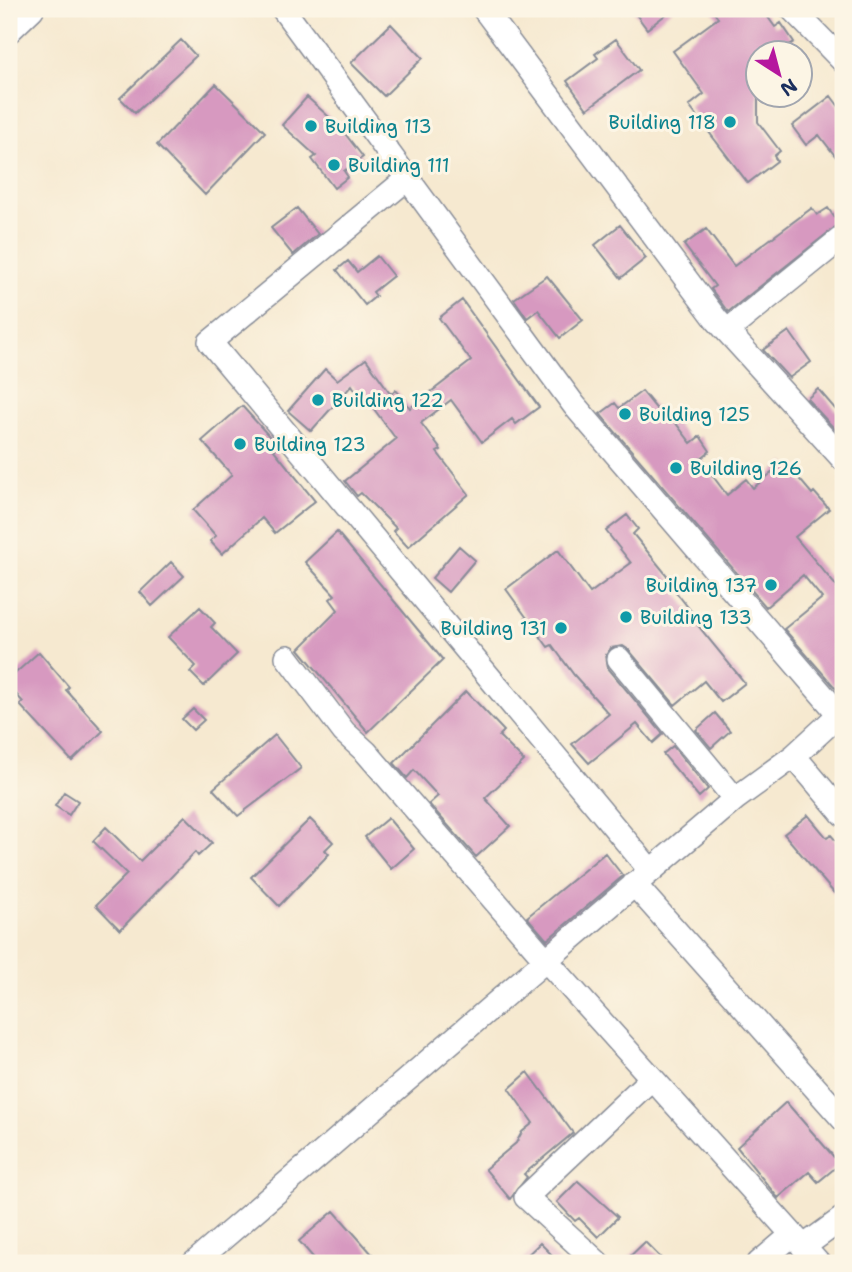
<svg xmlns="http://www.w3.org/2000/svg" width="852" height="1272" viewBox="0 0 852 1272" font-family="'Shantell Sans',sans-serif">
<rect width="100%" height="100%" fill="#fcf5e5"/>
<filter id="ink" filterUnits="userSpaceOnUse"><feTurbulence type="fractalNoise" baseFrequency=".0143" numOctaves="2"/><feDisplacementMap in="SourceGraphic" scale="14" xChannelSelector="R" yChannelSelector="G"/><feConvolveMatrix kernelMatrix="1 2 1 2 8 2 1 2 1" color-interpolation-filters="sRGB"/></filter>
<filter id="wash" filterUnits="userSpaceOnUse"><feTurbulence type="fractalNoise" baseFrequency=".00686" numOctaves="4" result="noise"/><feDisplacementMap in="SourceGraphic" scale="28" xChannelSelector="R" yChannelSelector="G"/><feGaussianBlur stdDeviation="1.57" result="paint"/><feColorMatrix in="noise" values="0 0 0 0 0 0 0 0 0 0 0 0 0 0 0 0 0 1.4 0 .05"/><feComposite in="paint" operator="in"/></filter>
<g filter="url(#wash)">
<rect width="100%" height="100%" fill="#f6e9d0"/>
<g id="blocks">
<path fill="#d799c0" d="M632 9H673L647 29Z
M711 9H762L775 27 781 23 794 42 778 52H758V122L780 151 774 156 777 161 748 183 689 106 704 94 673 51 718 18Z
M391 24 423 58 384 96 351 63Z
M616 39 639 70 587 109 567 81 598 58 595 54Z
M181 40 196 56 135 113 120 98Z
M216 84 265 132 205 195 157 145Z
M831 96 843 112V166L819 135 806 145 792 126Z
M307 97 339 126 363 157 344 171 348 177 334 188 312 159 316 156 282 125Z
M297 208 318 234 293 255 271 228Z
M812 208 817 215 828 208 839 224 728 312 711 289 715 286 684 245 706 229 734 266Z
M620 225 646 258 621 278 595 245Z
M377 256 393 276 373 292 376 296 365 305 337 270 348 261 357 272Z
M547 276 583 320 560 338 538 310 527 318 514 299Z
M462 300 539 407 516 424 512 419 482 442 451 400 421 423 441 450 437 452 469 494 408 547 393 531 396 528 361 493 357 496 345 481 396 439 368 401 365 404 352 385 311 431 288 411 325 369 337 380 366 359 391 394 396 390 410 408 471 361 439 318Z
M789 331 811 362 789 378 763 350Z
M818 389 843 418V438L807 399Z
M642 391 663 417 668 413 691 443 700 436 710 451 700 459 727 495 746 479 753 488 785 462 812 494 814 492 829 509 795 537 843 594V688L839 692 784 629 822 598 803 575 766 607 600 414 615 403 619 408Z
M242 406 278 446 274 450 315 501 275 533 262 518 222 554 210 541 216 536 193 510 232 475 202 441Z
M627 515 638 529 633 534 679 590 676 592 698 620 695 622 745 683 721 702 704 681 675 705 629 650 623 646 611 648 606 655 608 668 663 734 653 743 637 724 589 763 572 744 609 714 574 675 552 645 548 647 506 589 558 550 590 593 631 563 606 531Z
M337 532 443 660 368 732 299 649 338 610 330 599 335 595 305 562Z
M459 546 475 560 448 592 432 578Z
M171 562 184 576 152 606 140 592Z
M200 607 215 623 211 627 237 654 204 686 190 672 196 666 168 637Z
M39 652 69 687 66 690 103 731 72 761 20 705 23 702 9 686V679Z
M466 691 504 731 499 736 524 761 485 798 510 826 476 857 429 804 438 796 414 770 407 778 394 763Z
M193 709 204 720 193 730 182 719Z
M715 713 730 731 711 748 696 730Z
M275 735 301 768 238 816 213 789Z
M673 746 708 789 699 797 663 754Z
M64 792 78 801 69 815 55 806Z
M808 815 827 838 831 835 843 849V886L834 893 784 834Z
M185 816 212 843 198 856 195 852 120 930 96 905 127 874 93 841 106 827 140 861Z
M388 818 414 849 391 869 365 837Z
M310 819 333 842 325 850 329 854 279 906 251 877Z
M605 853 623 876 547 940 527 917Z
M528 1072 573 1133 524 1174 527 1177 510 1199 485 1169 516 1143 522 1132 533 1123 509 1089Z
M786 1102 840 1164 818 1182 809 1172 778 1198 737 1147Z
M578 1181 618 1217 598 1237 579 1218 575 1221 557 1202Z
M334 1211 372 1254 361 1263H318L299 1241Z
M645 1242 666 1263H623Z
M540 1243 560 1263H519Z"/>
</g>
</g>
<g filter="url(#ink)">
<use href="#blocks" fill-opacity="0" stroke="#888c97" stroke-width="2"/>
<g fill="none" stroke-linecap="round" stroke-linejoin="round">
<defs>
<path id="minor" d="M283 9 574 405 838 713
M484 9 716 319 843 459
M792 9 843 61
M9 31 32 9
M408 178 210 342 650 870
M727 331 843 237
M619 659 735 799
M794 756 843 814
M634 884 843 1119
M803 1247 843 1218
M194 1263 546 960 366 752 344 732 287 657
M598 1263 526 1197 652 1078
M759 1263 792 1235
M818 1263 546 960 735 799 794 756 843 711"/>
</defs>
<use href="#minor" stroke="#888c97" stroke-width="26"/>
<use href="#minor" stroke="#fff" stroke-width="23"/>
</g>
</g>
<g fill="#0f9aa8" stroke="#fcf5e5" stroke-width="2.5">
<circle cx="730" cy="122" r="7"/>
<circle cx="311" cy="126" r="7"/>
<circle cx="334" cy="165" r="7"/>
<circle cx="318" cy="400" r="7"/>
<circle cx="625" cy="414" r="7"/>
<circle cx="240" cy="444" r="7"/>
<circle cx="676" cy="468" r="7"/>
<circle cx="771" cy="585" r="7"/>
<circle cx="626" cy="617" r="7"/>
<circle cx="561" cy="628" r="7"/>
</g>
<g text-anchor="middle" stroke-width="6" stroke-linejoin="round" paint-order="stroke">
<g font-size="19" fill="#0d838f" stroke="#fcf5e5" text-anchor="start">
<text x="716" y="129" text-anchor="end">Building 118</text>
<text x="325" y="133">Building 113</text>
<text x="348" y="172">Building 111</text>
<text x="332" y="407">Building 122</text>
<text x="639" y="421">Building 125</text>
<text x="254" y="451">Building 123</text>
<text x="690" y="475">Building 126</text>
<text x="757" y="592" text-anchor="end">Building 137</text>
<text x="640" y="624">Building 133</text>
<text x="547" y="635" text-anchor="end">Building 131</text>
</g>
</g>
<rect width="852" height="1272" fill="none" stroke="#fcf5e5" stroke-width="35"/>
<g transform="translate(779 74) rotate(144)"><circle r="33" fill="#fcf5e5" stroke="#a2a6af" stroke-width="2"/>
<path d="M0-5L12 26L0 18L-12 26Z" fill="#b5179e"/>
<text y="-10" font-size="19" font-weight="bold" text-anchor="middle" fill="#1b2f5e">N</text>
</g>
</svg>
